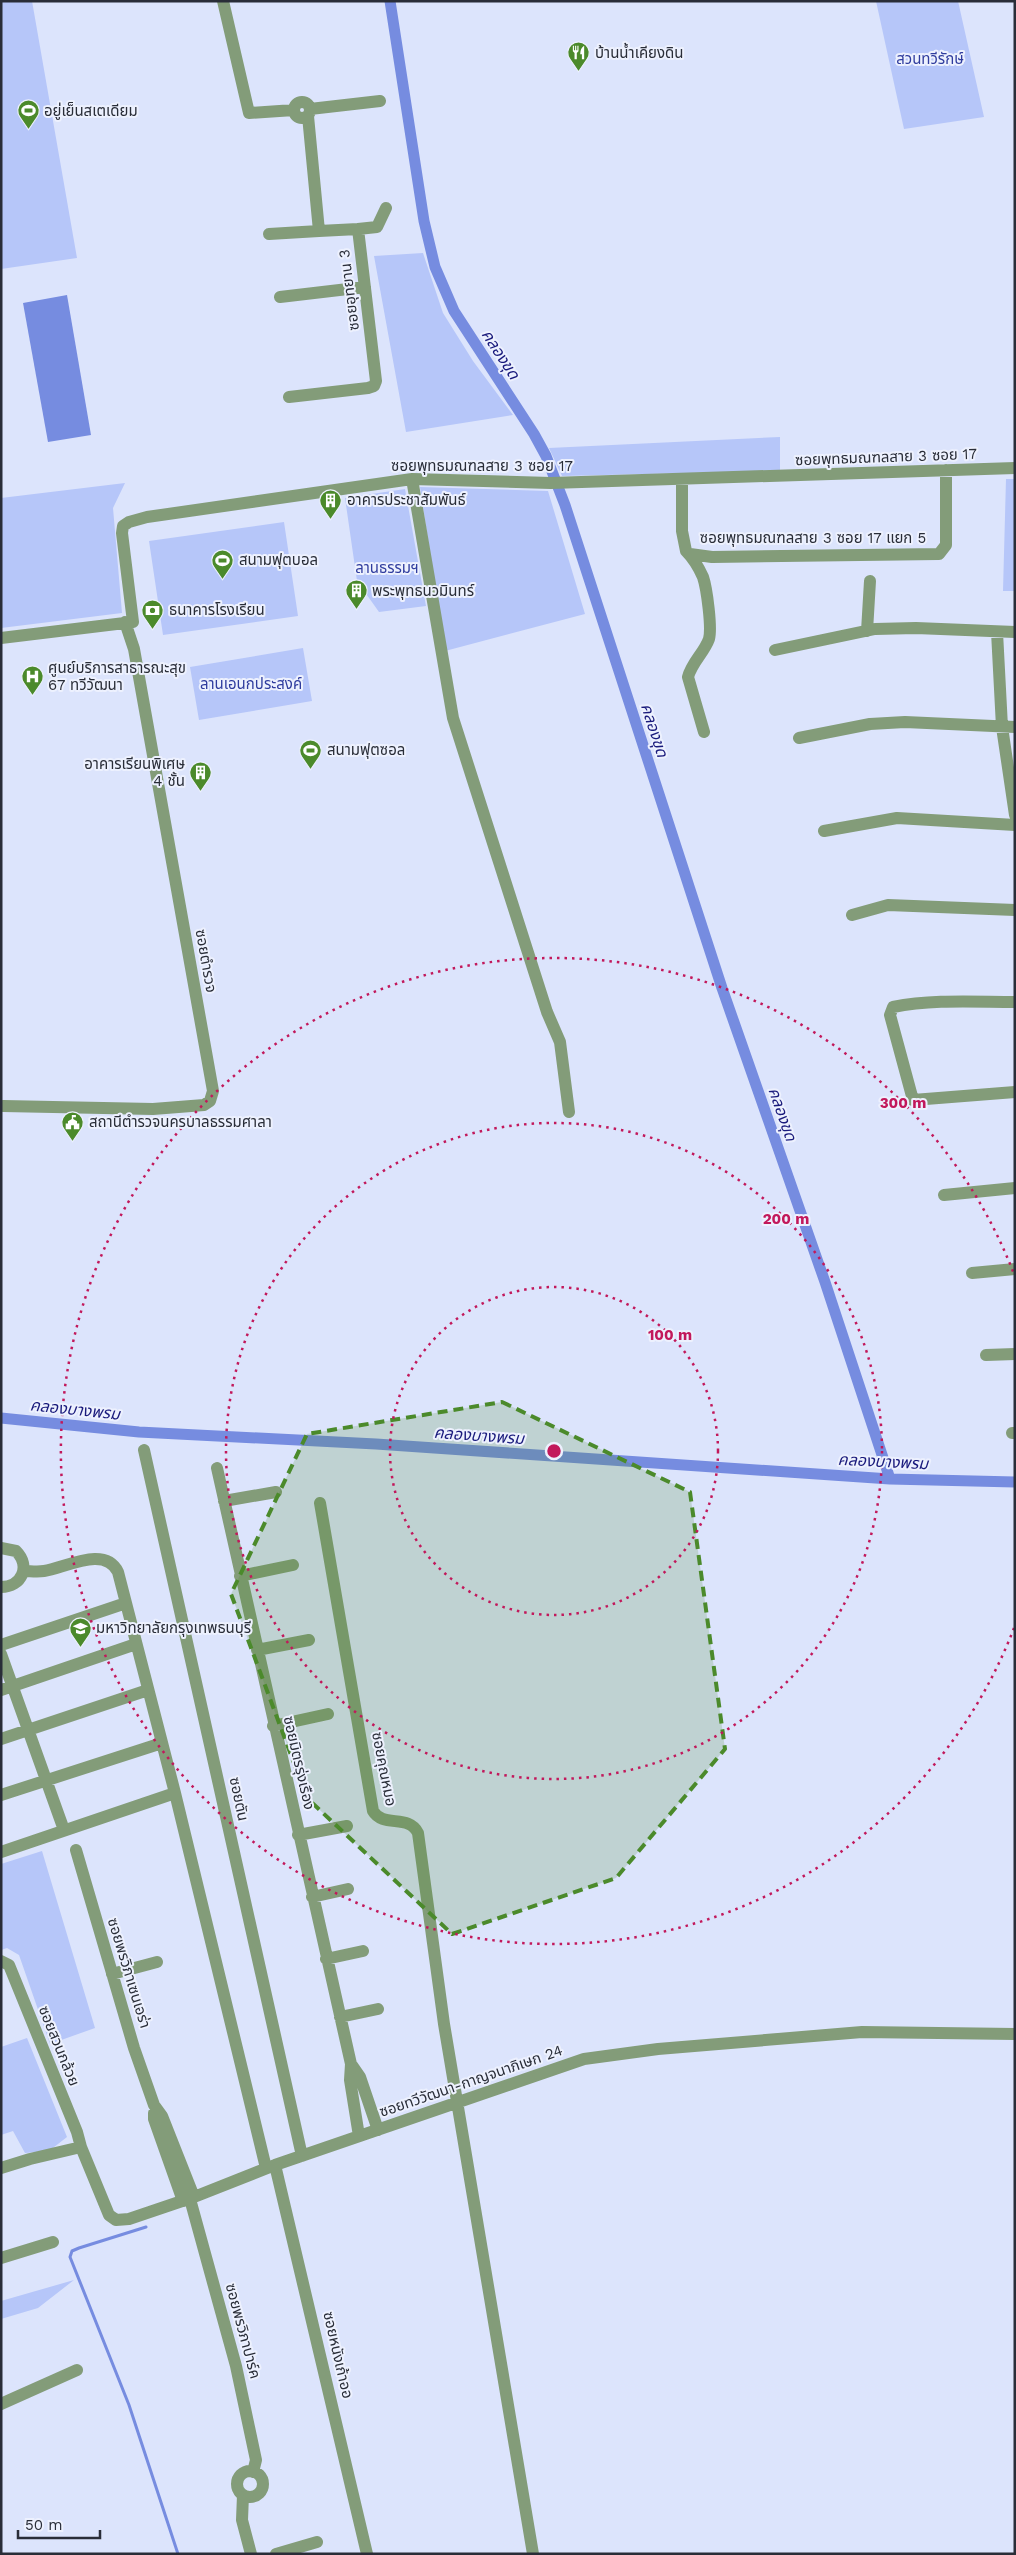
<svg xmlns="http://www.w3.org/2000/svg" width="1016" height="2555" viewBox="0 0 1016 2555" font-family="'Work Sans','Noto Sans Thai',sans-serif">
<rect width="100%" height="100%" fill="#dce4fc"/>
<path fill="#b6c6f9" d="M1 1H32L77 258 1 269Z
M876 1H958L984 117 904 129Z
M423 253 443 313 473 361 513 415 406 432 374 256Z
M780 437V471L562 476 549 448Z
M1006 479H1015V591H1003Z
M125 483 113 508 122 613 1 628V498Z
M420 487 548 491 585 614 445 651Z
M405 489 426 606 379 612 357 581 345 498Z
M284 522 298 616 163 635 149 541Z
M303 648 312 701 199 720 190 667Z
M42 1851 95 2028 50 2044 19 1955 7 1948 1 1950V1864Z
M27 2038 67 2137 49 2151 25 2153 13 2131 1 2135V2047Z
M74 2280 38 2308 1 2319V2301Z"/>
<path fill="#768ce0" d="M67 295 91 435 48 442 23 303Z"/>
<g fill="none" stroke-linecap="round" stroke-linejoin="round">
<path stroke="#768ce0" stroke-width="3" d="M146 2227 79 2248 72 2251 70 2257 129 2405 178 2554"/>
<path stroke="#768ce0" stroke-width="11" d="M390 1 424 221 435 267 454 311 534 434 546 456 565 505 722 988 825 1282 890 1479
M1 1418 139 1432 376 1444 890 1479 1015 1482"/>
<path stroke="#839c79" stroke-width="12" d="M223 1 249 113 294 110
M294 110a8 8 0 1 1 16 0a8 8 0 1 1-16 0Z
M310 109 380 101
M358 229 377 227 386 208
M269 234 319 231
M280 297 365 287
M289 397 368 388 374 386 376 381 358 229 319 231 308 116
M412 479 453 718 547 1012 560 1042 569 1112
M682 479V531L686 551C693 558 699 568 703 577 707 589 712 628 709 639 704 653 692 662 688 677L704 732
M690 554 712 557 939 554 946 545V470
M867 631 870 581
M997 632 1002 727 1015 815
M1 638 133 622 122 533 123 526 129 522 147 517 412 479 551 483 1015 468
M775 650 875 629 916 628 1015 632
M799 738 870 724 905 722 1015 727
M824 831 897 818 1015 825
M852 915 888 905 1015 910
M1015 1002C975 1002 933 999 893 1007L890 1015 913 1100 1015 1092
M3 1106 153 1109 204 1105 210 1101 213 1091 134 649 125 622
M944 1195 1015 1188
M972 1273 1015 1269
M986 1355 1015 1354
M1012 1433H1015
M144 1450 302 2156
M217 1468 351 2064 350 2080 359 2136
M224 1501 276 1492
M320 1503 373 1811C383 1828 409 1814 418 1833L444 2024 533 2554
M1 1548 16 1551C31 1566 22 1587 1 1587
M24 1571C30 1571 37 1572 44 1571 65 1568 105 1545 118 1572L175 1793 266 2168
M240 1576 293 1565
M1 1645 126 1603
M257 1650 309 1640
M1 1654 64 1830
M1 1690 136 1644
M273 1726 328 1714
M1 1739 148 1690
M1 1795 162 1743
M298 1835 347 1826
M76 1850 134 2048 154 2105 162 2116 194 2197
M1 1852 175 1793
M312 1897 348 1889
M326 1959 363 1951
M1 1961 9 1965 77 2132 81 2147
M112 1974 157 1962
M340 2017 378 2009
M351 2064 360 2077 378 2130
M154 2113V2119L183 2201
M275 2165 367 2554
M1 2168 30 2159 81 2147 109 2215 116 2220 129 2219 194 2197 275 2165 584 2059 658 2049 862 2032 1015 2034
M190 2199 236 2366 256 2460 253 2472
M1 2258 53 2242
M1 2404 77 2370
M237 2484a13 13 0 1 1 26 0a13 13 0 1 1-26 0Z
M243 2495 242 2520 251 2554
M276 2554 317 2542"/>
</g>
<path fill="#4b8a2b" fill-opacity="0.2" stroke="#4b8a2b" stroke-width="4" stroke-dasharray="10 6" stroke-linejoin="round" d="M502 1402 690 1492 725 1749 616 1878 452 1934 307 1798 231 1594 307 1434Z"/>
<g fill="none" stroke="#c2185b" stroke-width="2.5" stroke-dasharray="2.5 5">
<circle cx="554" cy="1451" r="164"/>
<circle cx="554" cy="1451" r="328"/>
<path d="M1014 1628A493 493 0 1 1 1014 1274"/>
</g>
<defs>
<symbol id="restaurant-pin" viewBox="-11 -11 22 30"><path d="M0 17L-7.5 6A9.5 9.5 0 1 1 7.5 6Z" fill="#4b8a2b" stroke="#edf1fe"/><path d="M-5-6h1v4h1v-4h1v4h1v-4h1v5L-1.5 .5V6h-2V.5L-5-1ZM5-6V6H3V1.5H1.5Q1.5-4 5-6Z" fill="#fff"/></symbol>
<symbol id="stadium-pin" viewBox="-11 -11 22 30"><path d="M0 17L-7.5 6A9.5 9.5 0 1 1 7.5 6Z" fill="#4b8a2b" stroke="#edf1fe"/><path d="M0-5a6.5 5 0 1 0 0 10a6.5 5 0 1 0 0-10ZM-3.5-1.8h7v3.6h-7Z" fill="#fff"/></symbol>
<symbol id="building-pin" viewBox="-11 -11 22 30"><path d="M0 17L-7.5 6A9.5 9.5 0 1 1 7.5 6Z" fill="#4b8a2b" stroke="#edf1fe"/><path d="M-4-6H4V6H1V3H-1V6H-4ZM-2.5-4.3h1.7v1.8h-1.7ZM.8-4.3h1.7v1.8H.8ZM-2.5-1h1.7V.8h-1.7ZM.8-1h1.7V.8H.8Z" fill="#fff"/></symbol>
<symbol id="bank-pin" viewBox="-11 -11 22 30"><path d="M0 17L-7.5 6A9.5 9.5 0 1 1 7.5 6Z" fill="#4b8a2b" stroke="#edf1fe"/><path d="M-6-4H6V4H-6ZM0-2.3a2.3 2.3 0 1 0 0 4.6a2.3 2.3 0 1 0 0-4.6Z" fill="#fff"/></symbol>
<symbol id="hospital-pin" viewBox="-11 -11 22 30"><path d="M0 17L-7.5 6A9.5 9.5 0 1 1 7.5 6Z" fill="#4b8a2b" stroke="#edf1fe"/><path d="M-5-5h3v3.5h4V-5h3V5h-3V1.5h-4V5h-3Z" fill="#fff"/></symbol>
<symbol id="civic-pin" viewBox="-11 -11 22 30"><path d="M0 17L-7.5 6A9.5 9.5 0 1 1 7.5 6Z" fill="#4b8a2b" stroke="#edf1fe"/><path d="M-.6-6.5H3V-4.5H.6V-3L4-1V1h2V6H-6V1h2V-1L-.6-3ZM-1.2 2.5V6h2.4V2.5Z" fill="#fff"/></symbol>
<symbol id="university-pin" viewBox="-11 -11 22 30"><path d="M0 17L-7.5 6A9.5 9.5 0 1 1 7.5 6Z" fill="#4b8a2b" stroke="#edf1fe"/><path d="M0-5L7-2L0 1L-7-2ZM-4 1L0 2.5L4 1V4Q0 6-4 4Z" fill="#fff"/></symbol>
</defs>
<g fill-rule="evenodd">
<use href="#restaurant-pin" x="566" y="40" width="25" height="34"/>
<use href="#stadium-pin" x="16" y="98" width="25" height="34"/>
<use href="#building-pin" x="318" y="488" width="25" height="34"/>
<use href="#stadium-pin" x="210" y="548" width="25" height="34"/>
<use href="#building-pin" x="344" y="578" width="25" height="34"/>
<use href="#bank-pin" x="140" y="598" width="25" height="34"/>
<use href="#hospital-pin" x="20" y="664" width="25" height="34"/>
<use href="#stadium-pin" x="298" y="738" width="25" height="34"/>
<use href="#building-pin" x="188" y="760" width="25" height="34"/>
<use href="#civic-pin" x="60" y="1110" width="25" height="34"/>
<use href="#university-pin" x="68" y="1616" width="25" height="34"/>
</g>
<g text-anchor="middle" stroke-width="4" stroke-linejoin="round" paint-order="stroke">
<g font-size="15" fill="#292d38" stroke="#edf1fe" text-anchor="start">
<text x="595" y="58">บ้านน้ำเคียงดิน</text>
<text x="44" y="116">อยู่เย็นสเตเดียม</text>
<text x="347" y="505">อาคารประชาสัมพันธ์</text>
<text x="239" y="565">สนามฟุตบอล</text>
<text x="372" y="596">พระพุทธนวมินทร์</text>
<text x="169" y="615">ธนาคารโรงเรียน</text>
<text x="48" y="673">ศูนย์บริการสาธารณะสุข<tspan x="48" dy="17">67 ทวีวัฒนา</tspan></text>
<text x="327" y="755">สนามฟุตซอล</text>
<text x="185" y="769" text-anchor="end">อาคารเรียนพิเศษ<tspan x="185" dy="17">4 ชั้น</tspan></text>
<text x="89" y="1127">สถานีตำรวจนครบาลธรรมศาลา</text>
<text x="96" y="1633">มหาวิทยาลัยกรุงเทพธนบุรี</text>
</g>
<g font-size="15" fill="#2f3c9e" stroke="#edf1fe">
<text x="930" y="64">สวนทวีรักษ์</text>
<text x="387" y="573">ลานธรรมฯ</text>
<text x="251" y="689">ลานเอนกประสงค์</text>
</g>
<g font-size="15" fill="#292d38" stroke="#edf1fe">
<text transform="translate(349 290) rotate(-97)" y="5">ซอยอุทยาน 3</text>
<text transform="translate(886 457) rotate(-2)" y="5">ซอยพุทธมณฑลสาย 3 ซอย 17</text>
<text x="482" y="471">ซอยพุทธมณฑลสาย 3 ซอย 17</text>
<text x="813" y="543">ซอยพุทธมณฑลสาย 3 ซอย 17 แยก 5</text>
<text transform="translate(206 961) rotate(80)" y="5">ซอยตำรวจ</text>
<text transform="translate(299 1763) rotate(77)" y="5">ซอยมิตรรุ่งเรือง</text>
<text transform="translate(384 1769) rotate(79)" y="5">ซอยคุณหมอ</text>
<text transform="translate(239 1799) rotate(78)" y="5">ซอยตัน</text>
<text transform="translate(129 1973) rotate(73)" y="5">ซอยพรวิภาเซนเอร่า</text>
<text transform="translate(59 2046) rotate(68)" y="5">ซอยสวนกล้วย</text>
<text transform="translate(471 2081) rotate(-19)" y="5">ซอยทวีวัฒนา-กาญจนาภิเษก 24</text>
<text transform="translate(243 2331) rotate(75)" y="5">ซอยพรวิภาปาร์ค</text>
<text transform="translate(338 2355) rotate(77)" y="5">ซอยหนังเก้าออ</text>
</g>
<g font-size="16" font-style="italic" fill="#191a7c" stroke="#edf1fe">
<text transform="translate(501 354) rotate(57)" y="6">คลองขุด</text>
<text transform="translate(655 730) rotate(72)" y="6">คลองขุด</text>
<text transform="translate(783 1114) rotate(71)" y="6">คลองขุด</text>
<text transform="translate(75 1409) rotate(6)" y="6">คลองบางพรม</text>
<text transform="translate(479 1435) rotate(4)" y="6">คลองบางพรม</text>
<text transform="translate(883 1461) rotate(3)" y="6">คลองบางพรม</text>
</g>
</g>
<circle cx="554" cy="1451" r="8" fill="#c2185b" stroke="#edf1fe" stroke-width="2.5"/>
<g font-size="15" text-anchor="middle" font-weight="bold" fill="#c2185b" stroke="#edf1fe" stroke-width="4" stroke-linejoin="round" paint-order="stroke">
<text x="903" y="1108">300 m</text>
<text x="786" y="1224">200 m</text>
<text x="670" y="1340">100 m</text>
</g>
<rect width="1016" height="2555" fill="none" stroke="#292d38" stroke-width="5"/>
<path d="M18 2530v8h82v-8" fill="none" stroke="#292d38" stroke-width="2.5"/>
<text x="25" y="2530" font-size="15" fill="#292d38" stroke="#edf1fe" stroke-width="4" paint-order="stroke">50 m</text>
</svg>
